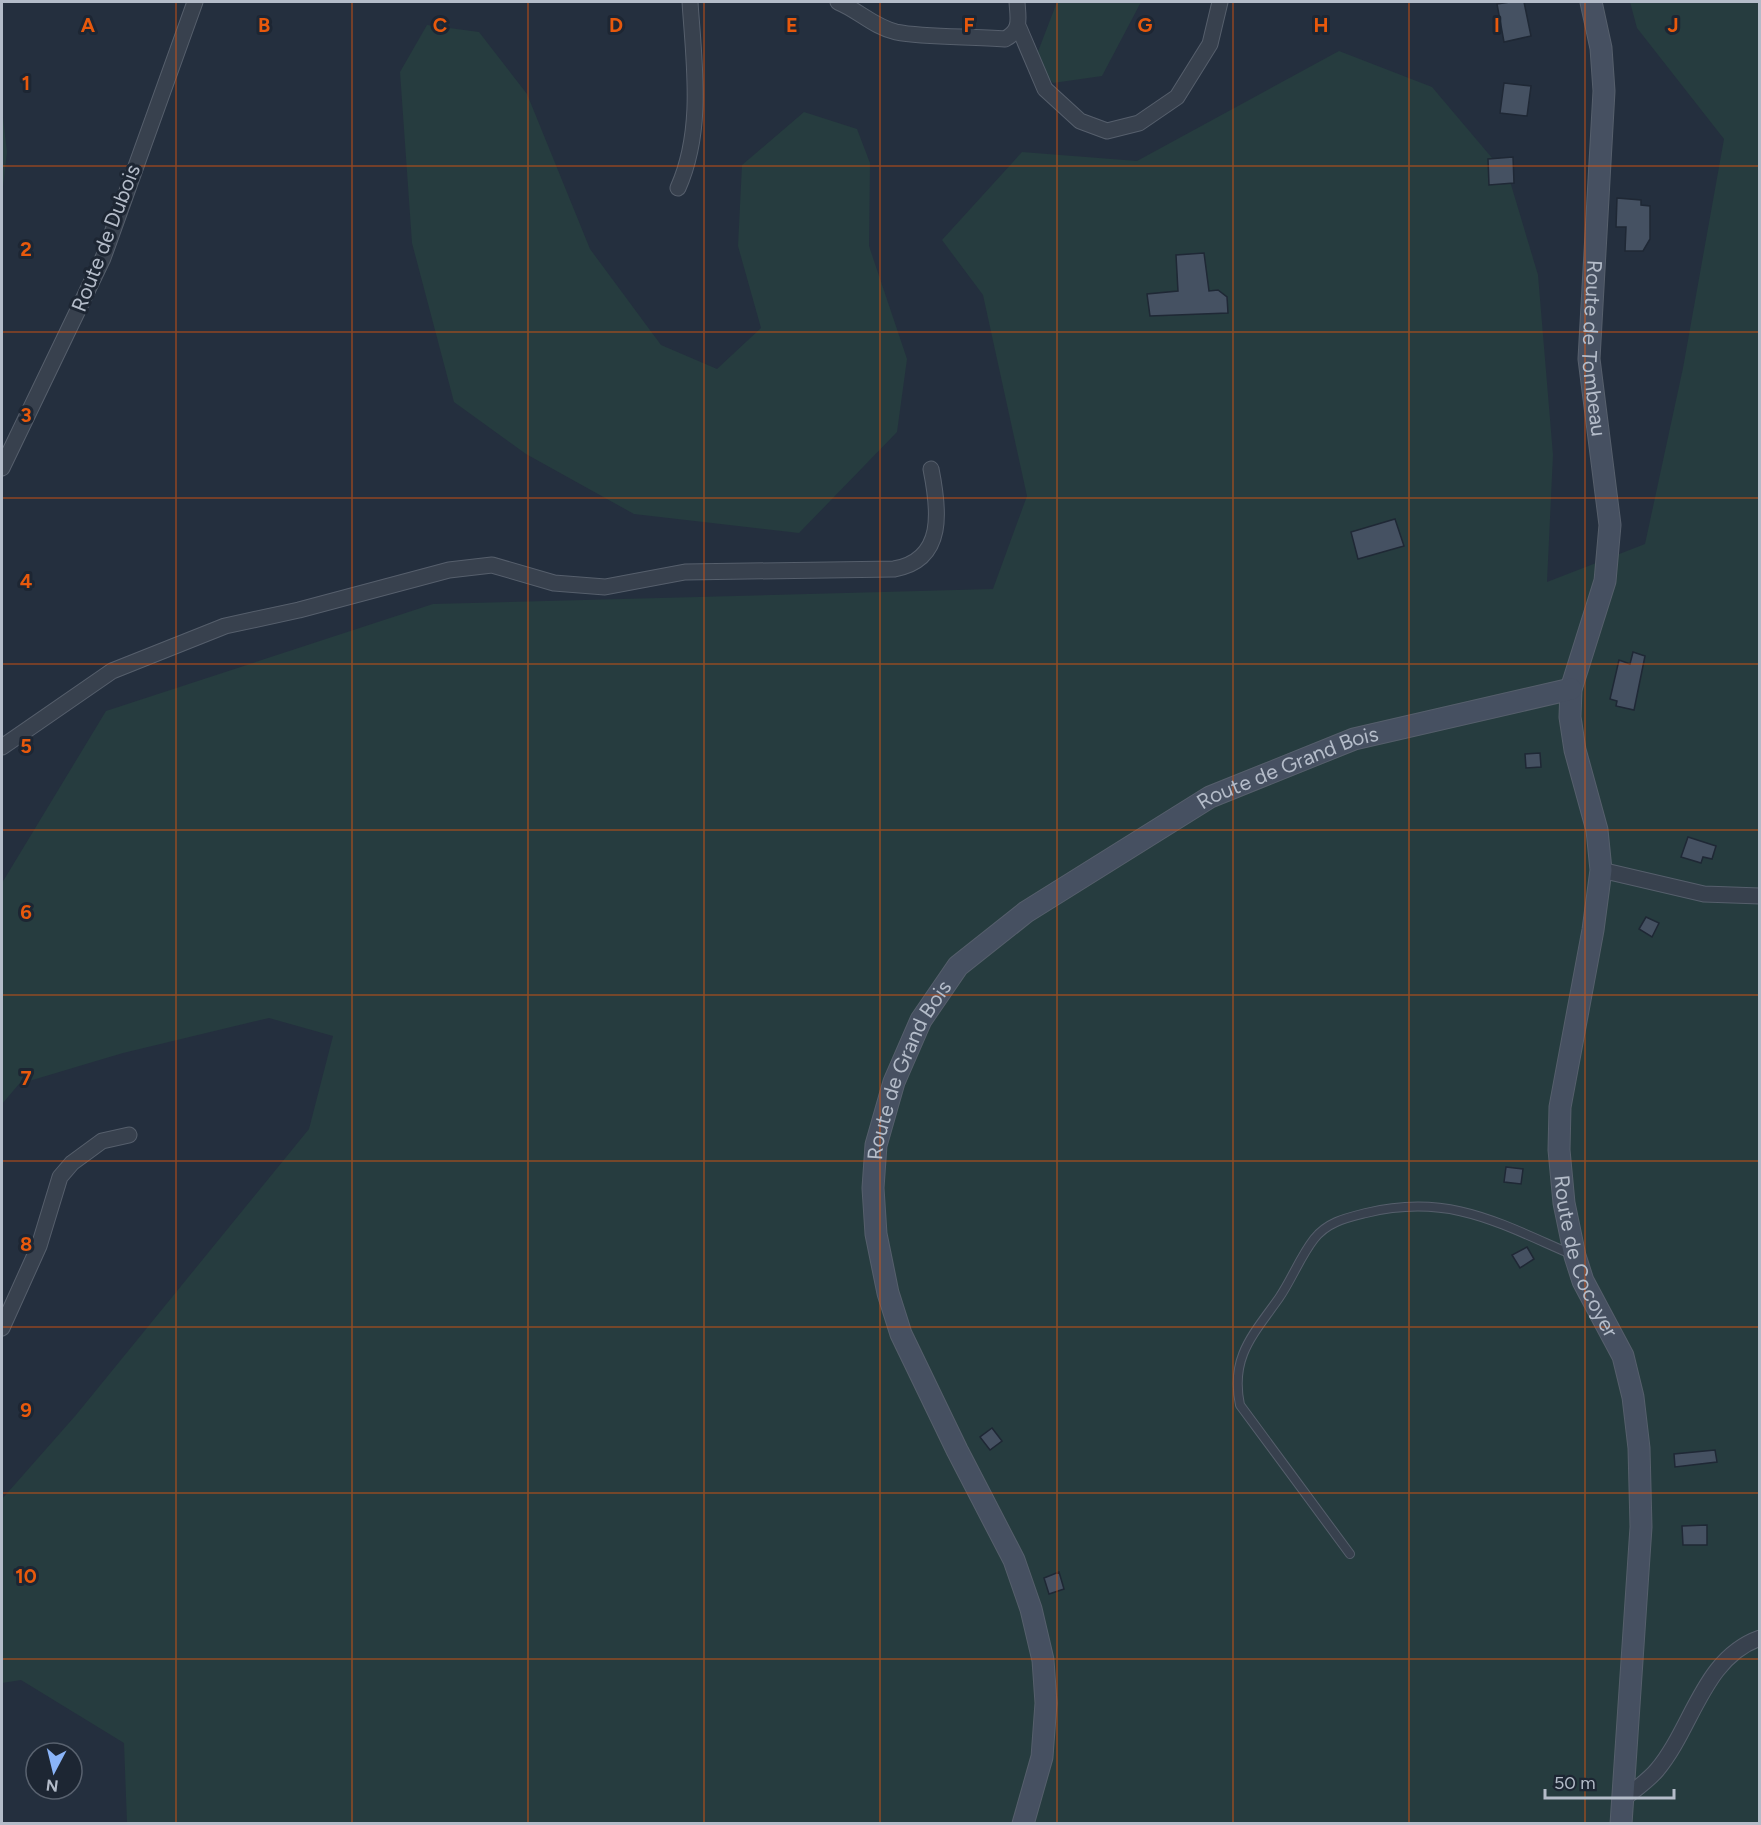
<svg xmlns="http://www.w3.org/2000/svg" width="1761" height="1825" viewBox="0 0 1761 1825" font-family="Figtree,sans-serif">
<rect width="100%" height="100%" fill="#242f3e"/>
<path fill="#263c3f" d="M1057 2H1141L1102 76 1053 83 1034 62Z
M1630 2H1759V1823H127L124 1743 21 1680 2 1683V1499L76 1415 309 1129 333 1036 269 1018 123 1053 19 1084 2 1104V883L106 711 433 604 993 589 1027 496 983 295 942 240 1022 152 1137 161 1339 51 1432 87 1509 178 1538 275 1553 455 1547 582 1645 544 1683 368 1724 139 1637 28Z
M427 25 479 32 527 94 590 249 661 345 717 369 761 328 738 246 742 165 804 112 857 129 870 163 869 246 907 359 897 432 799 533 634 514 526 454 454 402 412 243 400 72Z
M2 109 7 152 2 195Z"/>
<path fill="#455162" stroke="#1f2835" stroke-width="1.5" d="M1510 2H1524L1531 36 1504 42 1497 4Z
M1504 83 1531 86 1527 116 1500 113Z
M1513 157 1514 183 1489 185 1488 159Z
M1617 198 1641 200V205L1650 206V239L1643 251H1625L1626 227H1616Z
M1204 253 1209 291 1218 290 1227 297 1228 313 1150 316 1147 294 1178 291 1176 255Z
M1395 519 1404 546 1358 559 1351 532Z
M1633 652 1645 656 1634 710 1616 706 1617 701 1610 699 1619 660 1630 664Z
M1540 753 1541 767 1526 768 1525 754Z
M1688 837 1716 846 1712 859 1703 857 1701 863 1681 857Z
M1646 917 1659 923 1652 937 1639 929Z
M1506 1167 1523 1169 1521 1184 1504 1182Z
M1527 1247 1534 1259 1520 1268 1512 1255Z
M992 1428 1002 1441 990 1450 980 1437Z
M1715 1450 1717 1462 1675 1467 1674 1454Z
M1707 1525V1545H1683L1682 1526Z
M1059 1572 1064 1589 1049 1594 1044 1578Z"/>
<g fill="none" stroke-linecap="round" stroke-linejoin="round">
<defs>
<path id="service" d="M1350 1554 1240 1405C1230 1357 1253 1335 1279 1298 1292 1279 1300 1257 1314 1239 1327 1222 1346 1218 1366 1213 1448 1193 1497 1222 1571 1254"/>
<path id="minor" d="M838 2C858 10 874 27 896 32 926 38 972 36 1005 39 1022 30 1018 19 1017 2
M1019 28 1045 89 1080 121 1107 131 1139 123 1177 97 1210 44 1220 2
M678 188C704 130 694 63 690 2
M2 468 103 258 195 2
M2 747 112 671 225 626 299 610 449 570 492 565 554 583 605 587 685 572 894 569C946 560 939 509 931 469
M1601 870 1704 894 1760 896
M2 1328 39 1246 60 1177 72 1163 102 1141 129 1135
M1622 1800C1633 1791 1648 1781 1657 1770 1693 1727 1703 1658 1760 1638"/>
<g id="secondary">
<path id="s1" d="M1591 2 1601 48 1604 91 1589 359 1610 525 1605 581 1571 689 1570 717 1575 750 1597 830 1601 870 1593 930 1560 1107 1559 1150 1564 1203 1575 1256 1583 1281 1623 1356 1633 1397 1639 1448 1641 1527 1621 1824"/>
<path id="s2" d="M1023 1824 1042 1757 1046 1703 1043 1660 1031 1609 1014 1560 957 1450 901 1334 888 1293 876 1234 873 1188 876 1145 894 1082 921 1020 958 966 1026 912 1210 797 1354 739 1571 689"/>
</g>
</defs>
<use href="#service" stroke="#565f6c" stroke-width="10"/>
<use href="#minor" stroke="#565f6c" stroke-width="17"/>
<use href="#secondary" stroke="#565f6c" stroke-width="23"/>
<use href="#service" stroke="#38414e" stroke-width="8"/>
<use href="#minor" stroke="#38414e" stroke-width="15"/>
<use href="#secondary" stroke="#465061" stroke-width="21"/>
</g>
<path fill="none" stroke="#e8590c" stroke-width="1.5" stroke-opacity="0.55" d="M176 2V1824M352 2V1824M528 2V1824M704 2V1824M880 2V1824M1057 2V1824M1233 2V1824M1409 2V1824M1585 2V1824M2 166H1760M2 332H1760M2 498H1760M2 664H1760M2 830H1760M2 995H1760M2 1161H1760M2 1327H1760M2 1493H1760M2 1659H1760"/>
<g text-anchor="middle" stroke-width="6" stroke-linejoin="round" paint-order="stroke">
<g font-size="21" fill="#b4bcc9" stroke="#1d2633">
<text transform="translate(106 238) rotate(-69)" y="7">Route de Dubois</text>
<text dy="7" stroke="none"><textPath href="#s1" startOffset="348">Route de Tombeau</textPath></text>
<text dy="7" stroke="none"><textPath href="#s2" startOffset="1302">Route de Grand Bois</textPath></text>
<text dy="7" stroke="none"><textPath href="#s2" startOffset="798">Route de Grand Bois</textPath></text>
<text dy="7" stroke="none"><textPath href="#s1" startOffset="1274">Route de Cocoyer</textPath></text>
</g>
</g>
<g font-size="20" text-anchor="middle" font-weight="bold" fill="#e8590c" stroke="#1d2633" stroke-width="6" stroke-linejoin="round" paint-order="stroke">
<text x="88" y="32">A</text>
<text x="264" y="32">B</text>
<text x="440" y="32">C</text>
<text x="616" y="32">D</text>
<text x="792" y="32">E</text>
<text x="969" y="32">F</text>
<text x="1145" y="32">G</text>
<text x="1321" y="32">H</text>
<text x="1497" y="32">I</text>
<text x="1673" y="32">J</text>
<text x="26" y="90">1</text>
<text x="26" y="256">2</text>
<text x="26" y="422">3</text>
<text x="26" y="588">4</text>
<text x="26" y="753">5</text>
<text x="26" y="919">6</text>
<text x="26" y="1085">7</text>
<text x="26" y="1251">8</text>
<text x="26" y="1417">9</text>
<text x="26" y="1583">10</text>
</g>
<rect width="1761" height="1825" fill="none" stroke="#b4bcc9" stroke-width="6"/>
<g transform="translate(54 1771) rotate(187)"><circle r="28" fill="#1d2633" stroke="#59626f" stroke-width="1.5"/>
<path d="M0-4.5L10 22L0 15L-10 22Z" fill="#8ab4f8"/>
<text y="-9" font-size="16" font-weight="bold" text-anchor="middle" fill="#b4bcc9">N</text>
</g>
<path d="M1545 1789v9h129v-9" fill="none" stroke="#b4bcc9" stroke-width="3"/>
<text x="1554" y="1789" font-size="18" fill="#b4bcc9" stroke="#1d2633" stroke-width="4.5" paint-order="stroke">50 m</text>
</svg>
